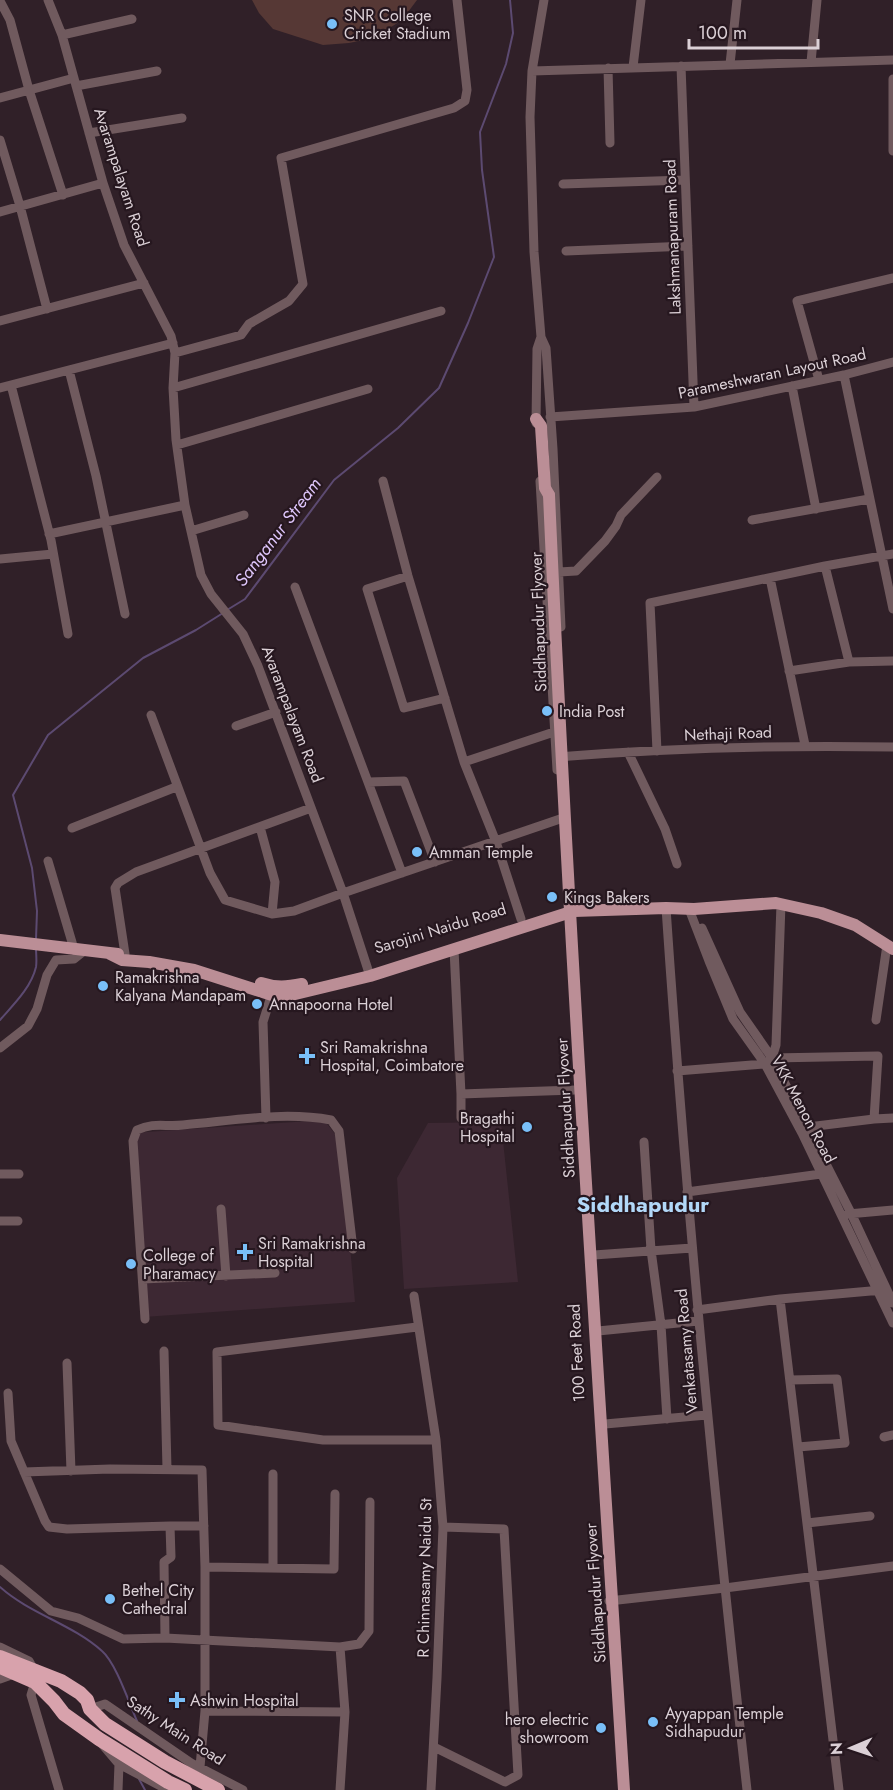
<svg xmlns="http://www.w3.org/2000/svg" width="893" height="1790" viewBox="0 0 893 1790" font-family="Jost,sans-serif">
<rect width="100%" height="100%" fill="#302028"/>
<path fill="#3d2833" d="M324 1120 335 1134 346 1201 355 1302 144 1317 132 1133Z
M501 1122 518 1282 404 1289 397 1178 428 1123Z"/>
<path fill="#563835" d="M252 0H417L402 20 374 38 349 43 323 45 273 29 259 13Z"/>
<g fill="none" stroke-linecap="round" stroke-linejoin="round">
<path stroke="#5c4a71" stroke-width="2" d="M227 610 245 599 334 480 398 428 439 388 468 323 494 257 482 170 480 132 506 64 513 33 510 0
M36 939 37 911 32 868 13 795 48 735 143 658 196 630 223 613
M0 1020C13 1005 31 988 36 967 37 961 36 954 36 948
M0 1587C30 1614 72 1624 102 1651 116 1663 129 1703 137 1721
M139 1779 145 1790"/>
<path stroke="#705a5e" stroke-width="9" d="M48 0 62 35 103 183 124 245 171 336 175 353 173 388 176 440 185 505 201 575 211 594 243 634 258 666 343 893 370 976
M544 0 532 71 530 117 534 252 541 337 546 348 553 449 561 627
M0 1 10 20 29 90 63 195
M62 35 132 19
M811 62 817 0
M730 64 737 0
M681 66 694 407
M633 67 641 0
M608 68 610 143
M532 71 893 60
M893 79V151
M76 86 157 71
M0 98 74 78
M89 133 182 118
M0 140 20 206 47 309
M563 184 685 180
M0 212 103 183
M566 251 688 246
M0 321 144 283
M175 353 241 335 249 324 289 301 303 284 281 158 454 108 465 101 467 90 457 0
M69 370 96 476 125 614
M844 375 893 609
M819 380 797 301 893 278
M11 385 51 540 68 634
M792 386 816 509
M0 388 173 343
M173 388 441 311
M550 417 694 407 844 375 893 362
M536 423 537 349 541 337
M177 445 368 389
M383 481 408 576 464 762 496 842 521 919
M540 481 557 770
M752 520 869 499
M191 531 244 515
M49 534 185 505
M0 559 53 554
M825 566 849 662
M559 572 576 571 605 541 616 526 621 515 657 477
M408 576 367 589 404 708 445 698
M770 578 805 745
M295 587 402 873
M789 671 849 662 893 661
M151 715 210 873 225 900 272 914 294 911 343 893 560 819
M236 726 276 712
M657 751 650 603 825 566 893 554
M628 752 665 829 677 864
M557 757C669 748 781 745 893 747
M464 762 554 732
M368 782 404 781 435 862
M260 827 275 882 272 914
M72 828 176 787
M48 861 74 949
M781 904 776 1045 772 1058 878 1056 874 1119 808 1127
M666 908C686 1203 714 1497 747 1790
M689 909 709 961 733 1019 765 1064 802 1133 893 1323
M702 928 740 1012 772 1058 851 1213 893 1303
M454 949 461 1094V1118
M125 954 115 888 118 883 136 872 311 808
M876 1020 887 945
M0 1048 28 1026 37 1009 47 975 56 960 74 959 84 951
M677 1071 765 1064 768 1061
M461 1094 575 1090
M266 1118 263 1022 273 990
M874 1119 893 1118
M644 1142 651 1250 661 1325 667 1419
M0 1174H19
M687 1192 821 1174
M221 1209 226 1276
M848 1214 893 1210
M0 1221H18
M594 1255 692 1248
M143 1279 275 1273
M414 1296 436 1440 443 1527 437 1678 431 1790
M780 1299 839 1790
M697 1310 780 1299 882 1290
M145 1319 133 1141 137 1130C154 1122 165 1127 183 1125 231 1121 283 1111 331 1120L339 1131 353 1249
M417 1327 217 1352 218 1425 323 1440H436
M598 1331 698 1321
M164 1351 167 1469
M67 1363 71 1471
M790 1380 837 1379 845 1443 798 1447
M605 1424 707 1415
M884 1437 893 1435
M24 1472 110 1469 202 1470 205 1567V1711L200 1767
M807 1523 870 1516
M170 1526H204
M205 1567 334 1569 335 1494
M273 1568V1474
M0 1569 51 1611 78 1618 123 1639 165 1638 164 1562 171 1557 170 1526 67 1529 49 1527 45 1521 11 1441 8 1393
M609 1601 725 1588 893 1566
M165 1638 340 1647 359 1644 369 1631 370 1502
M0 1647 29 1661 34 1670
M340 1647 345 1712 340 1790
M0 1679 14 1674
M35 1682 31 1695 59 1790
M90 1709 105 1704 191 1763 243 1790
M205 1711 345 1712
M102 1744 119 1764 168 1790
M434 1747 505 1782 518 1775 504 1529 443 1527
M118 1790 119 1764"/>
<path stroke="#bb8e96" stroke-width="12" d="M536 419 541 426 545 488 549 495
M0 940 118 954
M110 954 122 960 149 962 194 970 272 995 287 996 370 976 574 911 666 908 694 909 776 903 821 913 855 925 893 949
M261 983C276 988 287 987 302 984"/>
<path stroke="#d8a2ac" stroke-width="14" d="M0 1657 61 1681 80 1693 87 1700 90 1709 105 1724 165 1762 218 1790
M0 1667 35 1682 54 1701 64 1714 99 1739 168 1782 185 1790"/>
<path stroke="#bb8e96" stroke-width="12" d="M549 495C568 927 597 1358 624 1790"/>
</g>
<g fill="#79bff8" stroke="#26171f" stroke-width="2">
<circle cx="332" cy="24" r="6"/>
<circle cx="547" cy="711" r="6"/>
<circle cx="417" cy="852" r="6"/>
<circle cx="552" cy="897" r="6"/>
<circle cx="103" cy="986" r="6"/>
<circle cx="257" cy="1004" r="6"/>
<path d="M304 1047h6v6h6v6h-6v6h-6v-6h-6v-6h6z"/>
<circle cx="527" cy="1127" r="6"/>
<path d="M242 1243h6v6h6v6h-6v6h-6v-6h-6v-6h6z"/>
<circle cx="131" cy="1264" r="6"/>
<circle cx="110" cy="1599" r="6"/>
<path d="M174 1691h6v6h6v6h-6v6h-6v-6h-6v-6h6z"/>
<circle cx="653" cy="1722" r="6"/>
<circle cx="601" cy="1728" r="6"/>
</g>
<g text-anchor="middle" stroke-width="4.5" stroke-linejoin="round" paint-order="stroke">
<g font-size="16" fill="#dbd0d6" stroke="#26171f" text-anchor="start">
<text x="344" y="21">SNR College<tspan x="344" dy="18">Cricket Stadium</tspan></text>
<text x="559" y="717">India Post</text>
<text x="429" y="858">Amman Temple</text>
<text x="564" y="903">Kings Bakers</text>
<text x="115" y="983">Ramakrishna<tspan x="115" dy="18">Kalyana Mandapam</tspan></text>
<text x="269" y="1010">Annapoorna Hotel</text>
<text x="320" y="1053">Sri Ramakrishna<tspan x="320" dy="18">Hospital, Coimbatore</tspan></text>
<text x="515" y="1124" text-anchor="end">Bragathi<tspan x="515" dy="18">Hospital</tspan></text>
<text x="258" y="1249">Sri Ramakrishna<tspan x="258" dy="18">Hospital</tspan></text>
<text x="143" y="1261">College of<tspan x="143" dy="18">Pharamacy</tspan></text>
<text x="122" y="1596">Bethel City<tspan x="122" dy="18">Cathedral</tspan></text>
<text x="190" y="1706">Ashwin Hospital</text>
<text x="665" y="1719">Ayyappan Temple<tspan x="665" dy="18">Sidhapudur</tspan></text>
<text x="589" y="1725" text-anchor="end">hero electric<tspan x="589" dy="18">showroom</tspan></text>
</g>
<g font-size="16" fill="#dbd0d6" stroke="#26171f">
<text transform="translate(122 177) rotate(72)" y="6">Avarampalayam Road</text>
<text transform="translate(672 237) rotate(-92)" y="6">Lakshmanapuram Road</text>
<text transform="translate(772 373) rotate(-12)" y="6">Parameshwaran Layout Road</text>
<text transform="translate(538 622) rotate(-92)" y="6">Siddhapudur Flyover</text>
<text transform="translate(293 714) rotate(69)" y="6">Avarampalayam Road</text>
<text transform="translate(728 733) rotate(-2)" y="6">Nethaji Road</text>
<text transform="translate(440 928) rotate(-17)" y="6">Sarojini Naidu Road</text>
<text transform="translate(565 1108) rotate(-93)" y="6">Siddhapudur Flyover</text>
<text transform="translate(804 1109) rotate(62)" y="6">VKK Menon Road</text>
<text transform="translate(686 1351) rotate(-95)" y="6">Venkatasamy Road</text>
<text transform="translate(576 1353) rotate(-93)" y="6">100 Feet Road</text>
<text transform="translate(424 1578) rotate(-89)" y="6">R Chinnasamy Naidu St</text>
<text transform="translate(595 1593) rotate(-94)" y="6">Siddhapudur Flyover</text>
<text transform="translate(176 1730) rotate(33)" y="6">Sathy Main Road</text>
</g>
<g font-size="18" font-style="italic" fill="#ddc5fa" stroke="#26171f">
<text transform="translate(278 532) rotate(-53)" y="6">Sanganur Stream</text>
</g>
<g font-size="22" font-weight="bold" fill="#b2d8f8" stroke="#26171f">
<text x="643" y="1212">Siddhapudur</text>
</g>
</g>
<g transform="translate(851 1748) rotate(268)" stroke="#26171f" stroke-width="4.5" paint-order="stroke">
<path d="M0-4.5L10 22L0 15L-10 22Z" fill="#dbd0d6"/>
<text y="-9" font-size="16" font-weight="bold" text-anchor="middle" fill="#dbd0d6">N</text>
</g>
<path d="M689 39v9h129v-9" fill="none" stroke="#dbd0d6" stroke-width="3"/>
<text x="698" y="39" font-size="18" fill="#dbd0d6" stroke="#26171f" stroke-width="4.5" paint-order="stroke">100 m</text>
</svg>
